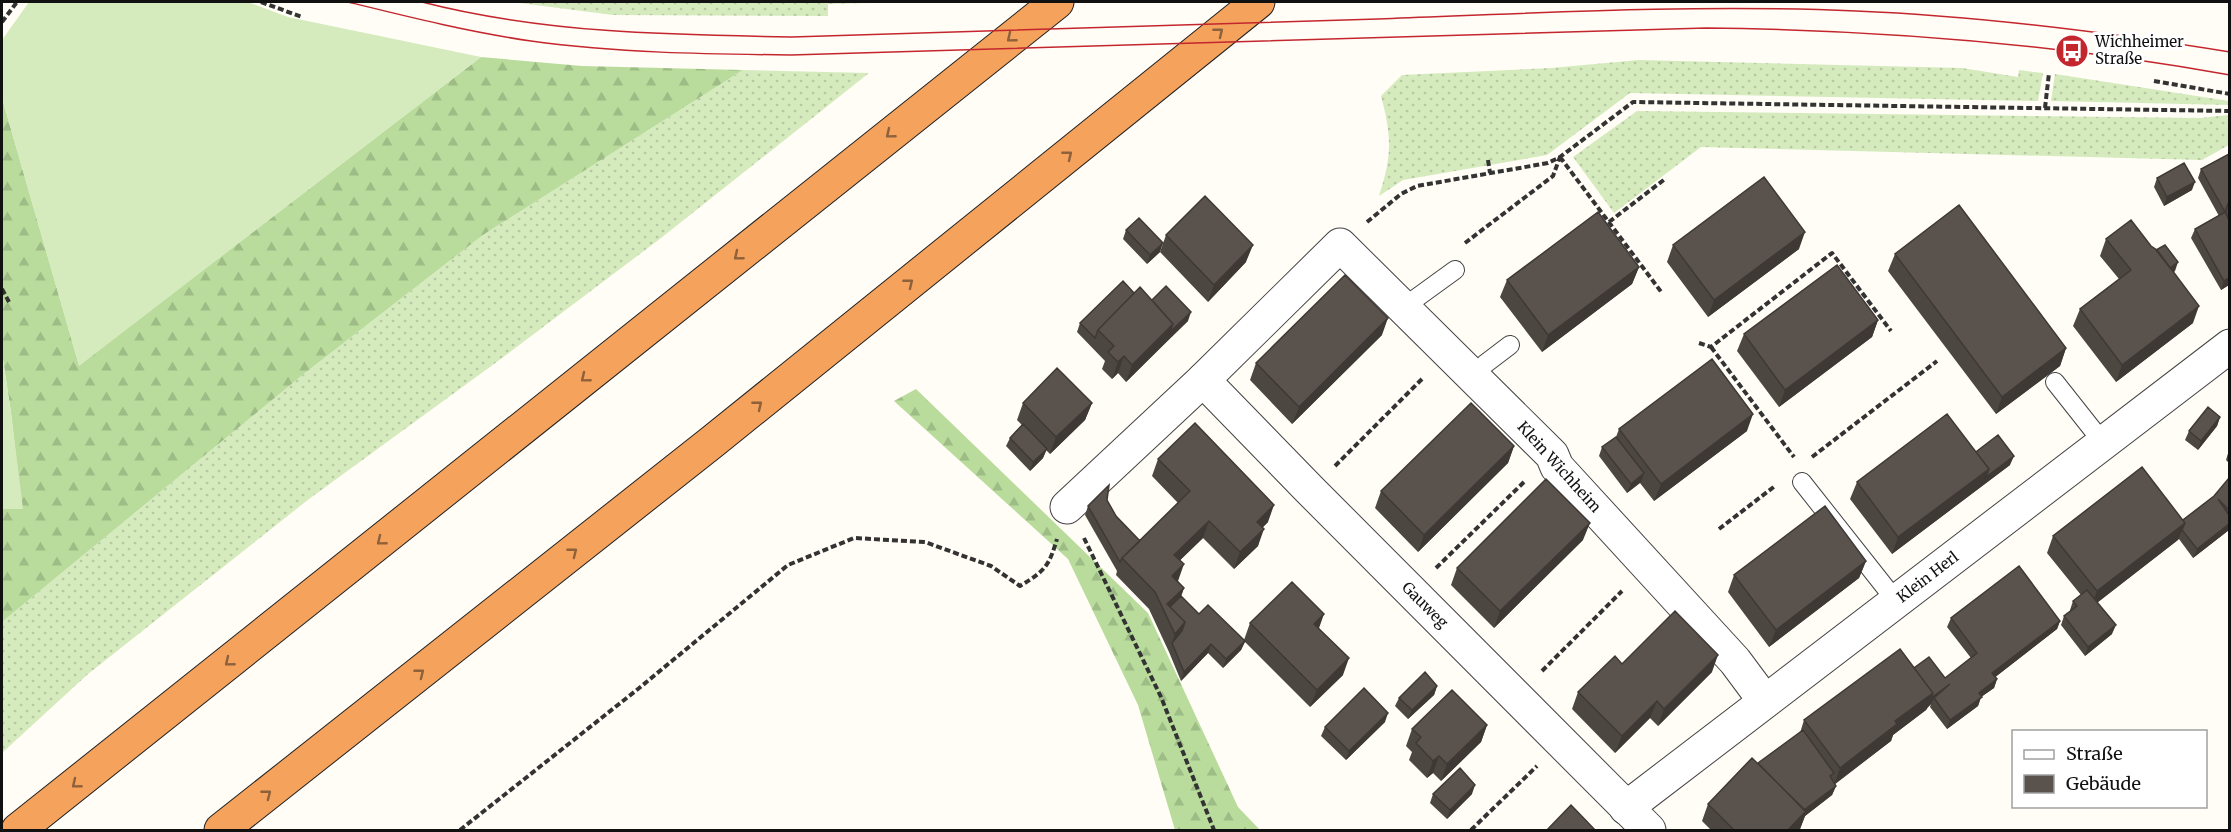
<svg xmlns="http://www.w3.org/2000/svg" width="2231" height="832" viewBox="0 0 2231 832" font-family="Merriweather,serif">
<defs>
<pattern id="grass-dots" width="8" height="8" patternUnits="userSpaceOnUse" patternTransform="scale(1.5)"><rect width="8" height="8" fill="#d5ebbd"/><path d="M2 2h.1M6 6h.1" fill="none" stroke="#b6c8a1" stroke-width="1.8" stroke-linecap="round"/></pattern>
<pattern id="forest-firs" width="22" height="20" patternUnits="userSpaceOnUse" patternTransform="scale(1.5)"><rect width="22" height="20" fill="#b9dc9c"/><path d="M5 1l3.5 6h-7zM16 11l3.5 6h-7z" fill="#9ebc85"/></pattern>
</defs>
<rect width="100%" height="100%" fill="#fffdf5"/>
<path fill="url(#grass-dots)" d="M512 2H910L828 4V16L613 15Z
M1639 60 1962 68 2018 77 2019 70 2043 73 2038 101 1630 93 1547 155 1403 180 1379 196C1392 156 1392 137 1381 96L1402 75 1551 68Z
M743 70 869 73 661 238 498 361 309 499 88 674 2 753V622L305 373 483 235Z
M2055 74 2229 101V105L2051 101Z
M1637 111 2200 118 2229 115V145L2202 160 1701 147 1614 213 1573 157Z"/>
<path fill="url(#forest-firs)" d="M481 57 582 66 743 70 483 235 305 373 2 622V509L22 508 11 413 2 353V98L79 365Z
M916 389 1148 613 1238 807 1260 830H1175L1138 705 1068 559 894 401Z"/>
<path fill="#d5ebbd" d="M29 2H248L288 17 481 57 79 366 2 98V40Z
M2 353 11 413 23 509H2Z"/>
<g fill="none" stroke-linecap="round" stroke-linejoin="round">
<defs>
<path id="service" d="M1406 310 1415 299 1455 270
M1474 377 1485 364 1510 345
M2055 382 2104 444
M1802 482 1896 601"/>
<g id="minor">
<path id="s1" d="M1203 380 1310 490 1649 830"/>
<path d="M1067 507 1203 380 1340 245 1552 455 1557 467 1735 661 1764 700"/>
<path id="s2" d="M1626 808 2230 346"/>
</g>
<path id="motorway" d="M18 830 1057 2
M221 830 712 442 1258 2"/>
</defs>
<use href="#service" stroke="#444" stroke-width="20"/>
<use href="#minor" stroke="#444" stroke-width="35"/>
<use href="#motorway" stroke="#222" stroke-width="35"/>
<path stroke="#333" stroke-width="4" stroke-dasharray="6 3" stroke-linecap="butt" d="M261 2 302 17
M2 22 17 2
M2154 81 2230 94
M2045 108 2049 73
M1560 157 1662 293
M1488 160 1490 173
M1367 222 1401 194 1417 186 1548 163 1560 157 1633 102 2230 111
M1609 222 1665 179
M1465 243 1553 176 1560 157
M2 289 9 302
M1699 343 1711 347 1832 253 1891 331
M1711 347 1794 457
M1812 457 1937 361
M1335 466 1423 378
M1719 529 1775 486
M1084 538 1161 697 1214 830
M1436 568 1525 481
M1542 671 1622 591
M460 830 638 689 788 565 854 538 925 542 991 566 1020 586C1045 571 1049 566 1057 539
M1471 830 1537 766"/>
<use href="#service" stroke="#fff" stroke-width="18"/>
<use href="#minor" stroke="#fff" stroke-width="33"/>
<use href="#motorway" stroke="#f5a25d" stroke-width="33"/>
<path stroke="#c4262e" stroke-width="1.5" d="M348 2C409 17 469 32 531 41 618 53 704 54 791 55L1706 28C1882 30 2056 44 2230 75
M422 2C542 33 668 35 792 37 987 32 1182 25 1378 19 1537 13 1697 4 1856 11 1981 16 2105 32 2230 52"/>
</g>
<path fill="#4d4742" d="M2229 154V285L2221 290 2191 238 2195 229 2219 216 2198 178 2201 169Z
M2157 178 2192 190 2164 206 2154 187Z
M1126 230 1160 252 1147 264 1123 239Z
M1166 235 1246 262 1208 302 1160 252Z
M2106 239 2151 246 2175 271 2173 272 2193 323 2116 382 2073 326 2080 309 2119 279 2100 256Z
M1673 245 1799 249 1708 317 1667 262Z
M1895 254 2066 348 2060 366 1996 414 1888 271Z
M1639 267 1632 284 1542 352 1500 297 1507 280Z
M1134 293 1188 321 1126 382 1118 373 1112 379 1102 369 1105 361 1077 332 1080 323Z
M1878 320 1872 337 1779 407 1737 351 1744 334Z
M1382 335 1292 424 1250 380 1256 363Z
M1023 403H1092L1085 420 1050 454 1046 450 1043 458 1030 471 1006 446 1010 438 1022 425 1017 420Z
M2220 417 2217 426 2198 450 2185 440 2189 431Z
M1619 429 1747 431 1654 501 1640 483 1627 493 1599 456 1602 447 1616 437Z
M1514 446 1508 463 1418 552 1375 508 1381 491Z
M2229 450V463L2226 460Z
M1976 452 2010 465 1892 554 1850 499 1857 482Z
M1158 459 1268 522 1262 528 1258 546 1234 569 1203 538 1180 560 1178 581 1184 588 1181 596 1199 614 1244 640 1250 623 1319 628 1343 675 1310 707 1245 642 1241 650 1223 668 1208 653 1181 681 1169 652 1149 609 1116 575 1117 571 1085 515 1088 506 1107 500 1116 516 1140 541 1178 503 1152 476Z
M2229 478V530L2193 558 2179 539 2097 603 2112 634 2085 656 2061 625 2064 616 2070 611V610L2073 601 2081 595 2047 553 2053 536 2183 520 2214 496Z
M1583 540 1494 628 1451 585 1457 568Z
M1866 561 1859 578 1769 647 1728 592 1734 575Z
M1951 618 2060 621 2057 629 1995 677 1997 679 1994 688 1981 697 1978 706 1947 729 1930 707 1931 704 1928 707 1926 710 1893 735 1891 741 1834 784 1836 786 1832 795 1805 816 1800 829 1798 831H1712L1702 821 1708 804 1758 763 1800 733 1804 720 1914 668 1945 678 1971 658 1947 627Z
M1712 672 1658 726 1650 718 1615 753 1572 709 1578 692Z
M1437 686 1434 695 1408 719 1395 706 1399 698Z
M1385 722 1346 760 1321 736 1325 727Z
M1487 725 1481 742 1441 781 1433 773 1427 778 1409 760 1412 752 1406 746 1412 729Z
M1433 794H1472L1447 819 1430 803Z"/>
<path fill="#3f3936" d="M2195 182 2192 190 2164 206 2167 197Z
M1805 232 1799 249 1708 317 1714 300Z
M1163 243 1160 252 1147 264 1150 255Z
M1253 245 1246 262 1208 302 1214 285Z
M2178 262 2175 271 2161 281 2164 272Z
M1639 267 1632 284 1542 352 1548 335Z
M2229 278V285L2221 290 2224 281Z
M2199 306 2193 323 2116 382 2122 365Z
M1191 312 1188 321 1167 341 1170 332Z
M1388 318 1382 335 1292 424 1299 407Z
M1878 320 1872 337 1779 407 1785 390Z
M1173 324 1167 341 1126 382 1132 365Z
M2066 348 2060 366 1996 414 2002 397Z
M1124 356 1118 373 1112 379 1118 362Z
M1092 403 1085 420 1050 454 1056 437Z
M1753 414 1747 431 1654 501 1661 484Z
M2220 417 2217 426 2198 450 2201 441Z
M1514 446 1508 463 1418 552 1424 535Z
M1047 449 1043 458 1030 471 1033 462Z
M2014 456 2010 465 1892 554 1898 537 1989 469Z
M1644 473 1641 482 1627 493 1631 484Z
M1274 505 1268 522 1251 539 1257 522Z
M1209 521 1203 538 1168 572 1174 555Z
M1590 523 1583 540 1494 628 1500 611Z
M2185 523 2178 540 2090 608 2097 591Z
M2229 524V530L2193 558 2197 549Z
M1264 529 1258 546 1234 569 1240 552Z
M1866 561 1859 578 1769 647 1776 630Z
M1184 564 1178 581 1172 576Z
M1184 588 1178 605 1167 615V604Z
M1324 614 1318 631 1314 624Z
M2060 621 2057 629 1989 682 1992 673Z
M1185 622 1179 640 1172 643 1175 634Z
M2116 625 2112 634 2085 656 2088 647Z
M1245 641 1241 650 1223 668 1226 659Z
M1211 644 1208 653 1181 681 1184 672Z
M1718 655 1712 672 1658 726 1664 709Z
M1349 658 1343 675 1310 707 1317 690Z
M1997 679 1994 688 1981 697 1978 706 1947 729 1950 720 1979 693Z
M1950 684 1934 698 1931 704 1928 707 1926 710 1893 735 1891 741 1834 785 1840 768 1895 721 1933 693Z
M1437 686 1434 695 1408 719 1412 710Z
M1657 701 1650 718 1615 753 1622 736Z
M1388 713 1385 722 1346 760 1349 751Z
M1487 725 1481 742 1441 781 1447 764Z
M1439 756 1433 773 1427 778 1433 761Z
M1475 785 1472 794 1447 819 1450 810Z
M1836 786 1832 795 1805 816 1800 829 1798 831H1787L1798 814Z"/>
<path fill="#5a524d" stroke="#3f3936" stroke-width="1.5" d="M2229 154V203L2228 204 2225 212 2201 169Z
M2184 163 2195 182 2167 197 2157 178Z
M1764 177 1805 232 1714 300 1673 245Z
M1205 196 1253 245 1214 285 1166 235Z
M1959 205 2066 348 2002 397 1895 254Z
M1598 212 1639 267 1548 335 1507 280Z
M2225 212 2229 220V278L2224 281 2195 229Z
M1139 218 1163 243 1150 255 1126 230Z
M2131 220 2151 246 2157 250 2199 306 2122 365 2080 309 2131 270 2106 239Z
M2165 245 2178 262 2170 268 2156 250Z
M1837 265 1878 320 1785 390 1744 334Z
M1345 275 1388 318 1299 407 1256 363Z
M1123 281 1134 293 1098 330 1095 338 1080 323Z
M1166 286 1191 312 1170 332 1173 324 1152 300Z
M1140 287 1173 324 1132 365 1124 356 1118 362 1108 352 1114 346 1098 330Z
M1712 359 1753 414 1661 484 1619 429Z
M1057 368 1092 403 1056 437 1023 403Z
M1471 403 1514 446 1424 535 1381 491Z
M2208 407 2220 417 2201 441 2189 431Z
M1947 414 1989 469 1898 537 1857 482Z
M1195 423 1274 505 1257 522 1264 529 1240 552 1209 521 1174 555 1184 564 1172 576 1184 588 1167 604 1185 622 1175 634 1155 592 1122 558 1190 491 1158 459Z
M1023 424 1047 449 1033 462 1010 438Z
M1998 435 2014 456 1986 477 1989 469 1976 452Z
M1616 437 1644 473 1631 484 1602 447Z
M2142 467 2185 523 2097 591 2053 536Z
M2229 478V510L2218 499 2229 515V524L2197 549 2182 530 2185 523 2183 520 2214 496Z
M1546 479 1590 523 1500 611 1457 568Z
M1109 485 1107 500 1116 516 1140 541 1122 558 1120 562 1088 506Z
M1825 506 1866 561 1776 630 1734 575Z
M2019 566 2060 621 1992 673 1997 679 1979 693 1982 697 1950 720 1934 698 1950 684 1931 698 1933 693 1914 668 1929 657 1945 678 1977 653 1951 618Z
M1292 582 1324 614 1314 624 1349 658 1317 690 1250 623Z
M2087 590 2116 625 2088 647 2064 616 2077 606 2073 601Z
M1181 596 1199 614 1208 605 1245 641 1226 659 1211 644 1184 672 1172 643 1182 631 1185 622 1170 607Z
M1675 611 1718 655 1664 709 1657 701 1622 736 1578 692 1615 656 1622 664Z
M1900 649 1933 693 1895 721 1897 724 1840 768 1804 720Z
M1425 672 1437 686 1412 710 1399 698Z
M1364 688 1388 713 1349 751 1325 727Z
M1452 690 1487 725 1447 764 1439 756 1433 761 1416 743 1421 737 1412 729Z
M1803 730 1834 773 1830 776 1836 786 1804 810 1758 763Z
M1752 758 1806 811 1787 831H1735L1708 804Z
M1460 768 1475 785 1450 810 1433 794Z
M1571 805 1596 831H1546Z"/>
<defs><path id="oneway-chevron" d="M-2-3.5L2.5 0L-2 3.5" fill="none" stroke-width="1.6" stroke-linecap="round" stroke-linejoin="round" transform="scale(1.5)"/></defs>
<g stroke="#8e613b">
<use href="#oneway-chevron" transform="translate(1219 32) rotate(-39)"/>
<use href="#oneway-chevron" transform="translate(1011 38) rotate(141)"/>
<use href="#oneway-chevron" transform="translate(890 134) rotate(141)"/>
<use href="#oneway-chevron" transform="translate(1068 155) rotate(-39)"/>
<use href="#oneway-chevron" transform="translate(738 256) rotate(141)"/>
<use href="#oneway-chevron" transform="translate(909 283) rotate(-39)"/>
<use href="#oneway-chevron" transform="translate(585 378) rotate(141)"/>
<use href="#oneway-chevron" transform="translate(758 405) rotate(-39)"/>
<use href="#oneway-chevron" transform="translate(381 541) rotate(141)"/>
<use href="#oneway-chevron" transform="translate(573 552) rotate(-38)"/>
<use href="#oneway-chevron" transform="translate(229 662) rotate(141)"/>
<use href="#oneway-chevron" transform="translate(420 673) rotate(-38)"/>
<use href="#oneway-chevron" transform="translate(76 784) rotate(141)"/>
<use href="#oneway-chevron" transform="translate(267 794) rotate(-38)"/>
</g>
<defs>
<symbol id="bus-disc" viewBox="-11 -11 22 22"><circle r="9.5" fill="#c4262e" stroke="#fff"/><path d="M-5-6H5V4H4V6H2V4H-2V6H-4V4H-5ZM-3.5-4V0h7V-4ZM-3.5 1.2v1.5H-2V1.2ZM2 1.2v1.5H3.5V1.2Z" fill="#fff"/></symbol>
</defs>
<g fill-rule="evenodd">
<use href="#bus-disc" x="2053" y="32" width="38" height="38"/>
</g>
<g text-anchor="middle" stroke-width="6" stroke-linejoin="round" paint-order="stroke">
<g font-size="15" fill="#111" stroke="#fff" text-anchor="start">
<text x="2095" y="47">Wichheimer<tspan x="2095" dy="17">Straße</tspan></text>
</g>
<g font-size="15" fill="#111" stroke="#fff">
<text transform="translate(1559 467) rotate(48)" y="5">Klein Wichheim</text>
<text dy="5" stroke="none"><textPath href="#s2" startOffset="380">Klein Herl</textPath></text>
<text dy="5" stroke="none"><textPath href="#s1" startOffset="316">Gauweg</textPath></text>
</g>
</g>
<rect width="2231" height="832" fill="none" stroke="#111111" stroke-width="6"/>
<rect x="2012" y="730" width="195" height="78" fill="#ffffff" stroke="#a0a0a0" stroke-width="1.5"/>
<rect x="2024" y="750" width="30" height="9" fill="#ffffff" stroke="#a0a0a0" stroke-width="1.5"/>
<text x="2066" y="760" font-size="18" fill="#111111">Straße</text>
<rect x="2024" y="775" width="30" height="18" fill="#5a524d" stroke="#a0a0a0" stroke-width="1.5"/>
<text x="2066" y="790" font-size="18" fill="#111111">Gebäude</text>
</svg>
